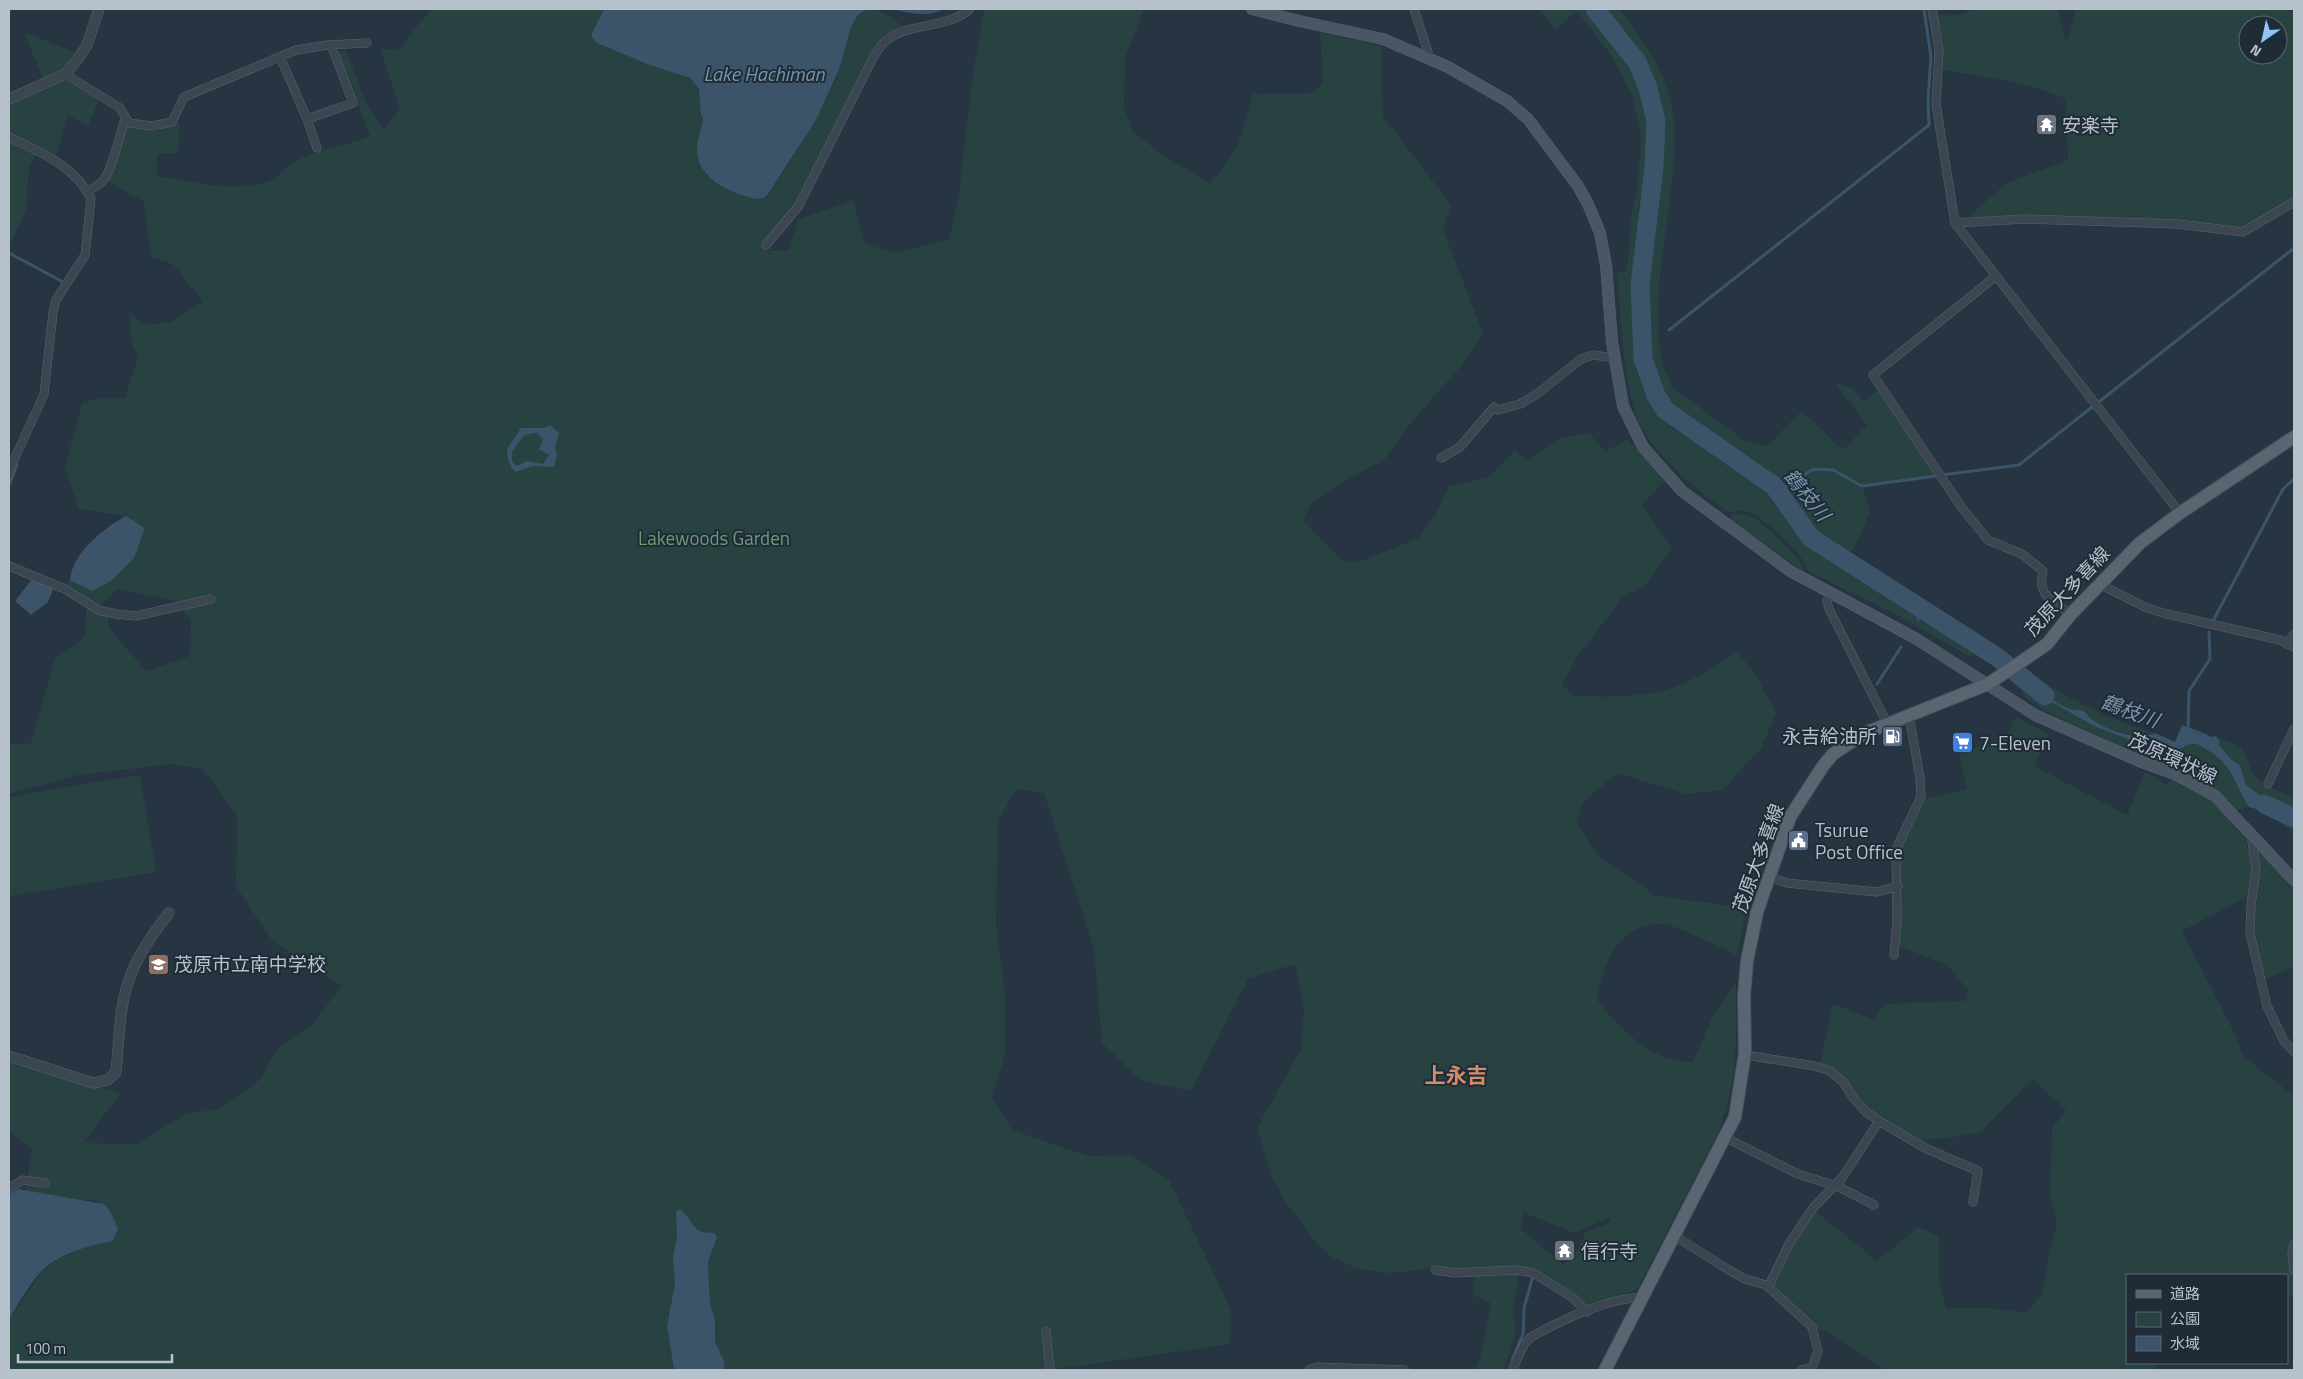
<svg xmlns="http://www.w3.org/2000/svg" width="2303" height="1379" viewBox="0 0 2303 1379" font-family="'Titillium Web','Noto Sans JP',sans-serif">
<rect width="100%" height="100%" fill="#263541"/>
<path fill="#284242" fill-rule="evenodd" d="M431 9H604L592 33 597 43 647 64 690 78 699 89 701 115 703 118 697 153 706 176 768 194C796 155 822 112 840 67 846 52 849 16 866 9 876 5 894 21 903 26L883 36 870 54 793 209 782 220 766 251 788 250 799 219 853 200 865 244 896 253 949 239 959 194 972 80 984 9H1144L1125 58 1124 107 1133 132 1159 152 1210 184 1237 148 1253 94 1312 93 1323 82 1320 32 1381 46 1383 116 1451 205 1443 230 1483 333 1461 366 1408 426 1385 459 1334 487 1310 505 1304 521 1344 562H1359L1419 538 1436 514 1449 486 1488 478 1515 450 1527 461 1560 438 1589 433 1605 452 1627 439 1665 480 1642 504 1672 548 1648 583 1622 598 1578 656 1562 684 1573 696C1601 697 1637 698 1665 690 1687 684 1718 666 1735 651L1753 670 1776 713 1761 749 1722 790 1685 794 1617 773 1583 802 1576 822 1596 854 1656 896 1747 908 1737 955C1724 949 1673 924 1663 924 1618 923 1604 962 1597 1000 1621 1029 1653 1064 1693 1062L1712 1018 1736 982C1736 1038 1739 1080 1718 1133L1637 1289 1588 1309 1535 1271H1470L1431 1267 1414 1271 1384 1273 1356 1268 1330 1256 1317 1244 1285 1201 1271 1175 1257 1128 1301 1049 1304 1011 1295 964 1248 979 1191 1091 1140 1080 1102 1043 1094 949 1044 793 1017 789 998 820 996 922 1005 997V1055L992 1098 1012 1130 1088 1156 1132 1155 1169 1180 1231 1310 1230 1344 1072 1367 1033 1370H725L724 1361 715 1342V1320L710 1303 708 1262 717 1237 714 1233C698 1233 691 1227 685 1213L677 1210V1237L673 1258 675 1283 667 1326 674 1370H9V1320L42 1271 57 1259 86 1247 113 1241 104 1204 95 1201 55 1197 25 1190 32 1150 9 1130V1061L121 1093 83 1143 137 1144 186 1114 218 1109 261 1079 277 1049 314 1023 341 986 273 942 236 886 237 815 203 769 173 764 77 775 9 794V743L30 745 55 659 85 636 86 606 108 617 109 628 146 671 190 656 191 620 176 601 117 589 99 607 64 586 70 580 92 591 145 529 126 516 79 509 65 468 82 404 98 398H125L138 357 132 345 129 312 146 325 171 322 203 302 173 264 151 257 144 202 107 181 113 170 118 144 126 126 157 131 180 123 178 153 157 154V176C193 182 230 192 266 182 278 179 287 166 298 160 321 149 346 146 370 136L338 51H346L367 105 384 130 400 109 380 49 398 50ZM1523 1212 1575 1233 1609 1217 1611 1222 1585 1233 1578 1250 1564 1265 1521 1229Z
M1538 9H1589C1633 58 1658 93 1651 162 1650 179 1651 188 1639 200L1634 322 1635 327 1632 340 1636 371 1672 428 1713 453 1722 455 1763 484 1775 506 1794 523 1807 547 1814 545 1875 586 1878 585 1922 613 1918 619 1920 620 1924 614 1981 649 1986 652 1984 654 1969 656 1897 615 1808 571C1805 556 1765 518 1751 513 1743 510 1736 511 1728 512 1696 489 1662 462 1642 428 1624 398 1621 311 1617 274L1627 270 1632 211 1637 190 1641 146 1640 129 1631 93 1611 55 1577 11 1555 29Z
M1597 9H1620C1644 41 1667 72 1673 113 1685 186 1631 335 1676 390L1744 440 1767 446 1802 411 1843 450 1867 425 1834 382 1853 389 1864 402 1878 390 1936 476 1862 486 1870 511 1857 542 1846 558 1813 536 1774 483 1759 469 1719 446 1667 408 1657 394 1645 351 1643 318 1658 159V123L1646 78 1635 58Z
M1972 9H2058L2066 44 2076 9H2294V198L2241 231 2007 217 1969 218 1970 215 2007 183 2068 160 2066 99C2028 82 1985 77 1943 70V42L1936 15C1950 15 1961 17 1972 9ZM2248 25H2278V55H2248Z
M24 32 77 53 63 68 43 79Z
M62 78 99 101 88 125 68 116 56 157 9 135V105Z
M9 141 36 155 29 167 26 209 9 248Z
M1733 514 1749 515 1759 521 1801 562 1804 572 1729 519Z
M2033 674C2063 697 2118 724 2155 733L2152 735 2137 734 2134 736C2119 734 2102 727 2090 718 2088 716 2087 714 2085 712 2080 708 2075 711 2070 709 2059 706 2038 691 2034 681L2036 678 2032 675Z
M2023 686 2094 726 2173 752C2180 751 2185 745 2191 744 2197 743 2203 747 2209 751 2233 765 2234 785 2249 807L2235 811C2197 788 2158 764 2118 745 2086 728 2048 717 2020 693Z
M2015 717 2049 734 2034 766 2127 815 2145 772 2166 784 2174 778 2214 803 2245 838 2252 863 2250 895 2182 931 2234 1032 2244 1057 2294 1096V1237C2285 1257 2294 1275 2294 1296H2287V1275H2127V1363H2159L2154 1370H1885L1827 1332 1807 1325 1767 1289 1814 1210 1877 1261 1918 1227 1939 1236V1281L1946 1308H1990L2026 1313 2043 1293 2049 1252 2057 1225 2050 1193 2052 1129 2066 1110 2032 1079 1981 1132 1949 1138 1919 1140 1869 1111 1831 1067 1820 1063 1833 1004 1873 1019 1884 1004 1965 1001 1968 991 1949 966 1899 946V850L1923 799 1967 789 1959 754 2008 736Z
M2216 736 2241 747 2255 777 2263 784 2294 798V833L2263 811 2286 817 2288 813 2266 800 2246 785 2240 765 2232 760 2218 744 2220 742Z
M140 775 156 872 9 896V797Z
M2258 847 2294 884V966L2263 981 2254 930Z
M1519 1272 1513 1311 1516 1330 1504 1370H1475L1481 1355 1491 1303 1473 1295 1472 1289 1475 1274Z"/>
<path fill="#3c5469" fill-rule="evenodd" d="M604 9H866L858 15 851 27 840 67 816 120 768 194 763 198 757 199C734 195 699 180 697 153 696 142 702 129 703 118L701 115 699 89 690 78 647 64 597 43 592 37V33Z
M895 9H944C931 17 908 14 895 9Z
M550 425 559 433 555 447 557 455 554 467 532 466 516 472 511 467 508 459 507 449 521 428H544ZM533 433H537L543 439 539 449 549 455 543 464 527 461 517 466 512 462V452L523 436Z
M126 516 145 528 134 558 111 581 92 591 70 580C73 552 103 529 126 516Z
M33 578 54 587 48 602 31 615 15 601Z
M2032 675 2036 678 2034 681C2038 691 2059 706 2070 709 2075 711 2080 708 2085 712 2087 714 2088 716 2090 718 2102 727 2119 734 2134 736 2140 731 2148 738 2155 733L2175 742 2182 725 2206 734 2210 737 2216 736 2220 742 2218 744 2232 760 2240 765 2246 785 2266 800 2288 813 2287 817 2249 807C2234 785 2234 766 2209 751 2203 747 2197 743 2191 744 2184 745 2180 751 2173 752L2154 746 2152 748 2094 726 2023 686 2026 679Z
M18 1189 104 1204 110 1211 118 1229 113 1241C91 1245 65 1252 47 1266 32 1279 19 1302 9 1320V1194Z
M680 1209C695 1221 689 1233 714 1233L717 1237 708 1262 710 1303 715 1320V1342L724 1361 725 1370H674L667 1326 675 1283 673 1258 677 1237 676 1212Z"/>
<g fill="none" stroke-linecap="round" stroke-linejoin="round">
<path stroke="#3c5469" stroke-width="3" d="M9 253 63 282
M1669 330 1929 125 1928 99 1931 57 1924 9
M2100 401 2294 248
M1942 475 2019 465 2092 407
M9 485 17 465
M1778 491 1812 470 1820 469 1833 470 1862 486 1936 476
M1918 619 1924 610
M2213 621 2283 489 2294 479
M1877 684 1901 647
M2188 730 2189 691 2210 659 2209 632
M1512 1360 1523 1334 1524 1308 1533 1276"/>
<path stroke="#3c5469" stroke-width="19" d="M1595 9 1637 62 1648 88 1656 121 1654 167 1640 285 1643 359 1656 395 1665 410 1774 486 1811 538 1997 657 2045 696
M2264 804 2294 818"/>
<defs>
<path id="minor" d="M1414 9 1428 52 1426 58
M1932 9 1939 50 1936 104 1955 223 2180 513
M280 57 307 119 353 103 331 45
M65 74 120 108 129 123 152 126 172 122 184 97 296 50 328 45 367 43
M307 119 317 148
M9 137C39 152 76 166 91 199L85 255 56 300 53 313 44 394 9 471
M87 192C92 189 97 186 101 183 111 175 120 134 125 119
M1955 223 2025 219 2178 224 2243 232 2294 202
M766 245 798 207 873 58C877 52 881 44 887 40 910 22 947 29 970 9
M1995 277 1873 375 1962 508 1988 540 2022 554 2043 571C2037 596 2052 601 2071 614
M1441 458 1460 447 1494 407 1498 410 1520 404 1537 394 1581 359 1593 355 1615 358
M9 566 65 589 98 610 116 614 136 616 211 599
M2099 584 2145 607 2163 613 2280 640 2294 647
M1830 594 1827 601 1829 609 1888 725
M2287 644 2294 634
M2268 784 2294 729
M2251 835 2256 869 2251 905 2250 933 2267 1006 2284 1041 2294 1052
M1768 876 1787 883 1877 892 1898 886
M1894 955 1897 921 1896 849 1921 797 1920 778 1909 715
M1745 1055 1815 1066 1830 1071 1843 1082 1854 1099 1866 1112 1879 1121 1925 1148 1978 1171 1973 1202
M1726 1138 1798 1174 1839 1187 1874 1205
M9 1188 23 1180 45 1183
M1675 1236 1729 1270 1745 1279 1766 1285 1812 1327 1818 1351 1812 1368 1801 1370
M2294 1244 2292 1253 2294 1271
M1435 1270 1455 1273 1516 1270 1533 1273 1573 1298 1587 1312
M1766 1285 1770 1283 1789 1244 1813 1208 1842 1178 1879 1121
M1046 1331 1050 1370
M1309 1370 1317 1367 1405 1370
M1512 1370 1525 1343 1531 1337C1564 1319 1605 1299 1643 1297"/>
<path id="tertiary" d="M9 99 65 74 78 59 87 45 99 9
M9 1056 93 1083 108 1080 116 1072C119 1044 119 1009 128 983 136 957 152 934 169 913"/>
<path id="secondary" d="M1252 9 1299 21 1383 39 1448 67 1507 101 1528 119 1578 186 1588 204 1600 233 1606 265 1612 342 1623 406 1643 447 1682 491 1790 571 1915 638 2035 715 2139 761 2175 774 2215 796 2294 880"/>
<path id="primary" d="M1605 1370 1735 1117 1745 1053 1744 996 1747 961 1757 912 1790 817 1823 766 1833 754 1865 733 1988 684 2031 655 2047 644 2071 614 2140 543 2180 513 2294 437"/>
</defs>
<use href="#minor" stroke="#58646e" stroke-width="9"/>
<use href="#tertiary" stroke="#58646e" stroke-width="11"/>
<use href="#secondary" stroke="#58646e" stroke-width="12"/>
<use href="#primary" stroke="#47525d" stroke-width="14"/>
<use href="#minor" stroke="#3b4651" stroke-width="8"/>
<use href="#tertiary" stroke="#3b4651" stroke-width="10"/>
<use href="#secondary" stroke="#495664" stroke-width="11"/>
<use href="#primary" stroke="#596571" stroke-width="12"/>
</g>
<defs>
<symbol id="temple-square" viewBox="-11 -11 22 22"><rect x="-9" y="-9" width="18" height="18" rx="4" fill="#6b7280" stroke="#1f2b36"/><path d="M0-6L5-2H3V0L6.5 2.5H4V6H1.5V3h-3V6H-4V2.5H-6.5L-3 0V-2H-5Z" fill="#fff"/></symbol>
<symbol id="fuel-square" viewBox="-11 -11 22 22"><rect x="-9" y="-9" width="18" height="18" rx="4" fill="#5c6f8a" stroke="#1f2b36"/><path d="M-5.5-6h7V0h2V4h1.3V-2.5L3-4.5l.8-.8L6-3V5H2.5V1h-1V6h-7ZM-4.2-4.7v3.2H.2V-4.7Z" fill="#fff"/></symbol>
<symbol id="supermarket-square" viewBox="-11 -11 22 22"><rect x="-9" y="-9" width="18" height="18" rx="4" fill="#3f7fe0" stroke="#1f2b36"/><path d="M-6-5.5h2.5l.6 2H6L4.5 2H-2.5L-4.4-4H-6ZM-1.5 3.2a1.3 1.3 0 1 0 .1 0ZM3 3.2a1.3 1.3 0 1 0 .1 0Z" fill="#fff"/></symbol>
<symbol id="civic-square" viewBox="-11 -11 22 22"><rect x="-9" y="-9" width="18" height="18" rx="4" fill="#5c6f8a" stroke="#1f2b36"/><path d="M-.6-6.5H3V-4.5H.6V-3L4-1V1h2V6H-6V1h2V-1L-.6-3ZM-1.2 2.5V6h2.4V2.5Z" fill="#fff"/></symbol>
<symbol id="school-square" viewBox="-11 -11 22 22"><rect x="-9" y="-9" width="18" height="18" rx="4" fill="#8d6e63" stroke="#1f2b36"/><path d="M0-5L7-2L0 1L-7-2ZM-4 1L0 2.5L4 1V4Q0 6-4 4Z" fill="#fff"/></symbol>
</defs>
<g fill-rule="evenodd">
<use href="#temple-square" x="2034" y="112" width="25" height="25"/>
<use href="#fuel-square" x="1880" y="724" width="25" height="25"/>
<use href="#supermarket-square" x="1950" y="730" width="25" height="25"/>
<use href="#civic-square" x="1786" y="828" width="25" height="25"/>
<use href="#school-square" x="146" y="952" width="25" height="25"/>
<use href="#temple-square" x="1552" y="1238" width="25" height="25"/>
</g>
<g text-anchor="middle" stroke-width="4" stroke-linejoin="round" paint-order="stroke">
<g font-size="19" fill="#b7c1cb" stroke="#1f2b36" text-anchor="start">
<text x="2062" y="132">安楽寺</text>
<text x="1877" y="743" text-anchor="end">永吉給油所</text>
<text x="1979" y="750">7-Eleven</text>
<text x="1815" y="837">Tsurue<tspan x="1815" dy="22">Post Office</tspan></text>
<text x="174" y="971">茂原市立南中学校</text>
<text x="1581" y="1258">信行寺</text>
</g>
<g font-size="19" fill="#6f9b74" stroke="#1f2b36">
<text x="714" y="545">Lakewoods Garden</text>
</g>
<g font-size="19" fill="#b7c1cb" stroke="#1f2b36">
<text transform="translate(2067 591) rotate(-47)" y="7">茂原大多喜線</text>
<text transform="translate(2173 758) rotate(25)" y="7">茂原環状線</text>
<text transform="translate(1758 858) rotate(-70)" y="7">茂原大多喜線</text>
</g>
<g font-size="20" font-style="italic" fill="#7895ad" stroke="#1f2b36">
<text x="764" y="81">Lake Hachiman</text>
<text transform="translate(1807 495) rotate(51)" y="7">鶴枝川</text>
<text transform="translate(2130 711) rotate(20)" y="7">鶴枝川</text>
</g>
<g font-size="21" font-weight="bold" fill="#d48b69" stroke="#1f2b36">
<text x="1456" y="1083">上永吉</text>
</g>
</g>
<rect width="2303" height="1379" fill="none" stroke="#b7c1cb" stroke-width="20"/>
<rect x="2126" y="1274" width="162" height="90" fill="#1f2b36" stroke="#5c6772"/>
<rect x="2136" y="1290" width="25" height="8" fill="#596571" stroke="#5c6772"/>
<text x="2170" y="1299" font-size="15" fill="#b7c1cb">道路</text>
<rect x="2136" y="1312" width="25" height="15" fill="#284242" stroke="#5c6772"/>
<text x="2170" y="1324" font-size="15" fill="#b7c1cb">公園</text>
<rect x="2136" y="1336" width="25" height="15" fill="#3c5469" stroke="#5c6772"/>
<text x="2170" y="1349" font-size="15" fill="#b7c1cb">水域</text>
<g transform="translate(2263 40) rotate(214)"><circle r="24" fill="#1f2b36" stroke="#5c6772"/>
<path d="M0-4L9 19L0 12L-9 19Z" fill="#91c4f7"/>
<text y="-8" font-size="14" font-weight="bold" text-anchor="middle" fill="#b7c1cb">N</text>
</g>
<path d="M18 1354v8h154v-8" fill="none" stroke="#b7c1cb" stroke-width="2.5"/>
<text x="25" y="1354" font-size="15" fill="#b7c1cb" stroke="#1f2b36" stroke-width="4" paint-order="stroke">100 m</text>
</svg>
